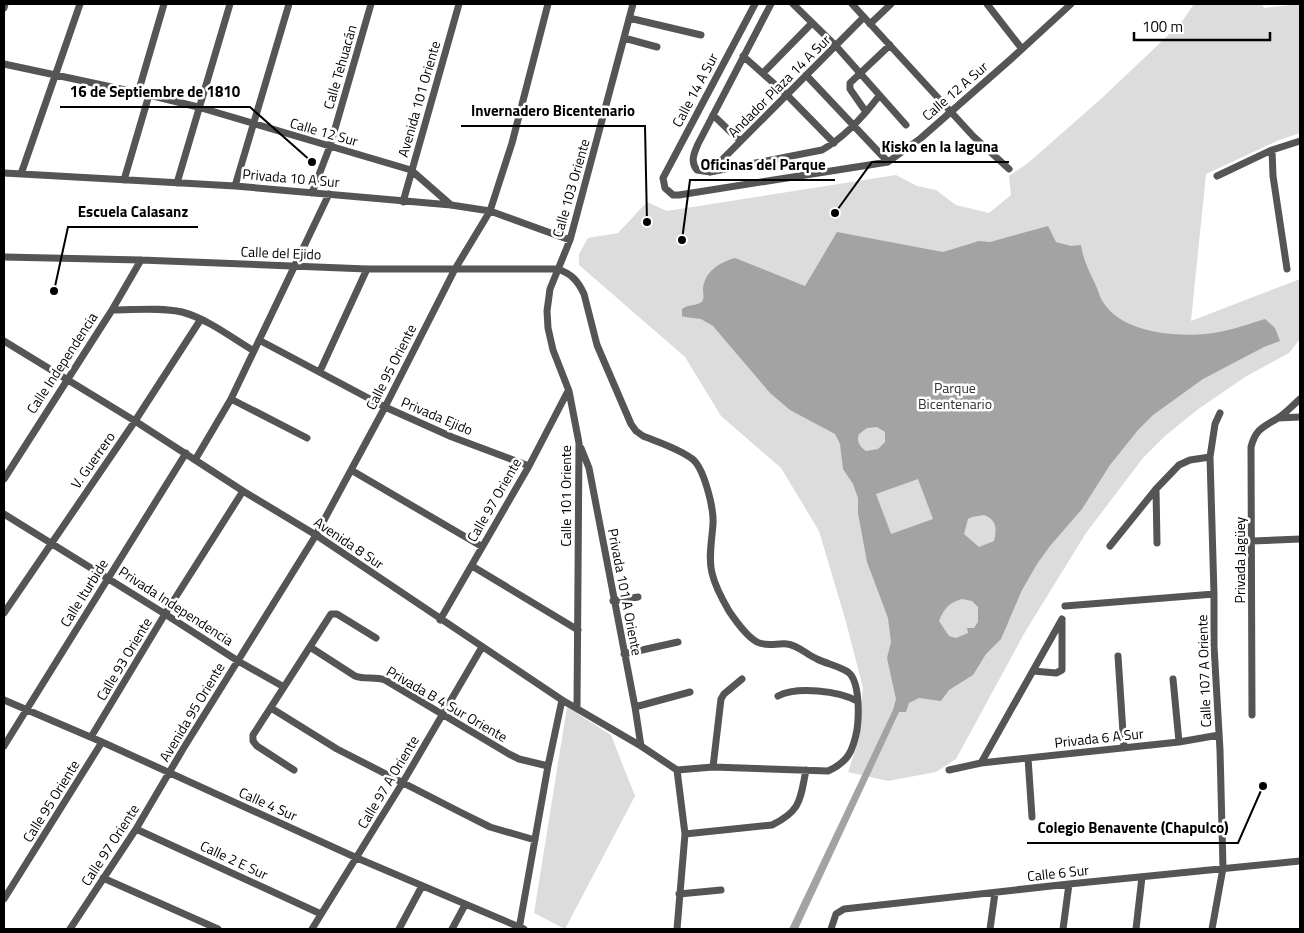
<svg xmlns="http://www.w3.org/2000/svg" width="1304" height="933" font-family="'Titillium Web',sans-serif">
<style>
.green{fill:#dcdcdc}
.water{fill:#a3a3a3;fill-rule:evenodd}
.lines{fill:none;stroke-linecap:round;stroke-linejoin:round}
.minor{stroke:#555;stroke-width:7}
.labels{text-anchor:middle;stroke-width:5;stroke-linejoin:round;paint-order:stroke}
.street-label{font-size:14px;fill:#000;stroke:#fff}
.park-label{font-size:14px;fill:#333;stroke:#fff}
.leader{fill:none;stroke:#000;stroke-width:2}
.callout-dot{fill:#000;stroke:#fff;stroke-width:2}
.callout-label{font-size:15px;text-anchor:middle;font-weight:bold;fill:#000;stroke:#fff;stroke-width:5;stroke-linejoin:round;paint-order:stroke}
</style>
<rect width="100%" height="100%" fill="#fff"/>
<!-- green -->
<path class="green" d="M1194 4H1262L1264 8 1300 4V133L1279 140 1206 174 1191 321 1300 279V339L1289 353 1245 377 1197 410 1165 436 1143 458 1086 533 1025 632 956 759 936 772 888 781 848 772 858 742 863 688 846 622 819 531 781 468 721 416 685 357 579 265V254L588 238 618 233 647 202 667 211 896 175 917 186 936 190 956 205 989 213 1011 195 1009 176 1028 163 1102 98 1181 23Z
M567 707 611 735 635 796 565 929 534 913Z"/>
<!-- water -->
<path class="water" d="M1048 226 1056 242 1071 246 1081 245C1084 263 1090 272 1097 288 1099 293 1100 298 1103 302 1123 336 1190 339 1224 331 1238 328 1251 323 1265 319L1275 328 1280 341 1264 347 1203 379 1153 415 1138 430 1110 465 1082 509 1050 546 1037 564 1022 590 1001 639 986 654 973 675 949 690 941 701 919 698 909 703 906 712H899L798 929H789L893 710 896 699 887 658 891 642 888 618 867 562 858 513V498L853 484 843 469 840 444 835 434 790 410 770 393 713 326 701 319 685 317 682 316V309C688 304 700 306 703 300 704 297 703 292 703 289 704 272 720 262 735 258L805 286 837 232 943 252 979 241 990 242ZM877 427 885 432V442L878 449 866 451C860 447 856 441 859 434L867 428ZM918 479 933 519 891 534 876 494ZM984 515C997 520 997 529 994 541L979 547 964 534 968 519 972 517ZM962 599 972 601 978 607V622L974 628H967L968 633 956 638 949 636 939 621C944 608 949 603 962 599Z"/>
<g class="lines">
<!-- minor -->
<path class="minor" d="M755 4 663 178 665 188 673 195H679L888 162 921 138 1011 59 1071 4
M771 4 698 144C694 153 690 162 697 170L710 172 822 150C845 137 863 117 879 96
M793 4 836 46 906 125
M852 4 973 136 1009 169
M987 4 1022 49
M4 8 5 4
M629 18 701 35
M870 24 891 4
M624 38 657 47
M743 56 787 95 834 143
M4 64 149 95 198 107 411 170 451 205
M763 73 812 23
M806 75 888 162
M138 93 164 4
M866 112 850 89V83L890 45
M713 115 740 141
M1272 150 1273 176 1287 269
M710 172 864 17
M4 173 235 186 451 205 490 211 570 240
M21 174 80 4
M1217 176 1272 150 1300 141
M124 180 149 95
M177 183 230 4
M235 186 289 4
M312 193 330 146 371 4
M403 202 459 4
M4 257 141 260 367 269H557C571 273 578 281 584 294L597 345 631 424 636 431 643 436C658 442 677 448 691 458 704 466 714 509 713 524 712 540 708 557 712 573 715 586 722 599 729 611 736 621 746 636 757 642 766 647 777 643 787 644 798 645 807 655 817 659 827 664 839 666 848 672 860 681 859 716 857 730 853 751 848 762 828 771L713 767 677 770
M112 310C135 310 160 307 182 312 208 319 232 338 254 351
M259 340 385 407 452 437 529 466
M4 341 135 421 243 491 316 535 562 700 641 746 677 770
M320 371 367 269
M231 399 307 438
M1278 418 1300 417
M581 448 589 468 635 707 641 746
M195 460 231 399 329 194
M351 470 481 546
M4 479 112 310 141 260
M1156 489 1157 543
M4 514 165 614 238 661 284 687
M1252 541 1300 539
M1110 546 1156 489 1179 465 1190 460 1210 457
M472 566 578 630
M613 601 638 597
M1065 606 1214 594
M4 613 135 421 201 319
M440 620 529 466 568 391
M310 647 355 676C365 680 375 676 385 680L509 754 519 759 548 766
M624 654 678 642
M1118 656 1124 748
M1033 671 1056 673 1062 670V620
M1173 679 1179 742
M778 696C797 686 839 691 857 701
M4 700 102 742 357 858 524 929
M635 707 690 692
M271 708 337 749 460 812 490 827 535 840
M577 708 579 443 569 391 553 350 548 328 547 311 550 289 570 240 633 4
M1252 715 1251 447C1256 428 1264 427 1278 418 1286 413 1293 405 1300 399
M91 737 165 614 243 491
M4 746 186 453
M1028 758 1032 817
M981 763 1062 619
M713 767 721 699 724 694 742 679
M294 770 257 746 253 741V735L331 614H337L376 638
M677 770 685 834 677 929
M949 770 981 763 1179 742 1219 735
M136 829 321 914
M685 834 772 825C801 811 800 800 806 770
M103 878 218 929
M679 894 721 890
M4 899 102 742
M70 929 136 829 183 749 316 535 385 407 455 269 490 211 512 143 548 4
M312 929 403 782 482 647
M399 929 422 886
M452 929 465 905
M519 929 548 766 562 700
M831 929 836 914 844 909 1069 884 1300 861
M990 929 995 893
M1063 929 1069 884
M1136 929 1142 877
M1212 929 1223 868 1220 750 1214 646V594L1210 457 1215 424 1220 413"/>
</g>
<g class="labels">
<!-- street labels -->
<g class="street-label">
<text transform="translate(340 67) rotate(-74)" y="5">Calle Tehuacán</text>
<text transform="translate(779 86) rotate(-45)" y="5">Andador Plaza 14 A Sur</text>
<text transform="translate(695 90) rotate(-62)" y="5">Calle 14 A Sur</text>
<text transform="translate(955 91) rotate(-41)" y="5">Calle 12 A Sur</text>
<text transform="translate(419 99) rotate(-74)" y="5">Avenida 101 Oriente</text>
<text transform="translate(324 132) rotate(16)" y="5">Calle 12 Sur</text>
<text transform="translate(291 178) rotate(5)" y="5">Privada 10 A Sur</text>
<text transform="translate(571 188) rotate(-74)" y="5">Calle 103 Oriente</text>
<text transform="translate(281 253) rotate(2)" y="5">Calle del Ejido</text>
<text transform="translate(62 363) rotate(-57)" y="5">Calle Independencia</text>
<text transform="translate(391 367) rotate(-63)" y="5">Calle 95 Oriente</text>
<text transform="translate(437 416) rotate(23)" y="5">Privada Ejido</text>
<text transform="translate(93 460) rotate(-55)" y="5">V. Guerrero</text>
<text transform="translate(566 496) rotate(-90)" y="5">Calle 101 Oriente</text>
<text transform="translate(494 500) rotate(-60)" y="5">Calle 97 Oriente</text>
<text transform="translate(349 543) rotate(34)" y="5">Avenida 8 Sur</text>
<text transform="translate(1240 560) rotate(-90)" y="5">Privada Jagüey</text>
<text transform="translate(625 592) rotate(79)" y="5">Privada 101 A Oriente</text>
<text transform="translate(84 593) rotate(-58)" y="5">Calle Iturbide</text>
<text transform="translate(176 606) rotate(33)" y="5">Privada Independencia</text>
<text transform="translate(124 659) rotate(-59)" y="5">Calle 93 Oriente</text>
<text transform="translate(1204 671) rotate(-92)" y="5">Calle 107 A Oriente</text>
<text transform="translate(447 704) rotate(30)" y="5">Privada B 4 Sur Oriente</text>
<text transform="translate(192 712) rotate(-59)" y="5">Avenida 95 Oriente</text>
<text transform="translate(1099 738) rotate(-6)" y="5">Privada 6 A Sur</text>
<text transform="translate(388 782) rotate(-59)" y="5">Calle 97 A Oriente</text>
<text transform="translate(51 801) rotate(-58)" y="5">Calle 95 Oriente</text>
<text transform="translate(268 804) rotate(24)" y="5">Calle 4 Sur</text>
<text transform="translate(110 845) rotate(-57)" y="5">Calle 97 Oriente</text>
<text transform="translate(234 860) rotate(25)" y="5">Calle 2 E Sur</text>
<text transform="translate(1058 873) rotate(-6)" y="5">Calle 6 Sur</text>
</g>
<!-- park labels -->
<g class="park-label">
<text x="955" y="393">Parque<tspan x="955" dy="16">Bicentenario</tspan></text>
</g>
</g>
<!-- callouts -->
<path class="leader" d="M312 162L250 107H60M647 222L645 126H461M835 213L872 162H1009M682 240L690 180H835M54 291L68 227H198M1263 786L1238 843H1027"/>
<g class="callout-dot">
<circle cx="312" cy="162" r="5"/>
<circle cx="647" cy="222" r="5"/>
<circle cx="835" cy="213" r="5"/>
<circle cx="682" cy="240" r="5"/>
<circle cx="54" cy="291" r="5"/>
<circle cx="1263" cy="786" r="5"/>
</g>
<g class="callout-label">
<text x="155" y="97">16 de Septiembre de 1810</text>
<text x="553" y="116">Invernadero Bicentenario</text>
<text x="940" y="152">Kisko en la laguna</text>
<text x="763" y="170">Oficinas del Parque</text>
<text x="133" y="217">Escuela Calasanz</text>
<text x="1133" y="833">Colegio Benavente (Chapulco)</text>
</g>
<!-- border -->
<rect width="1304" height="933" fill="none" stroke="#000000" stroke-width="10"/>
<!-- scale -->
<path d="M1134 32v8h136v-8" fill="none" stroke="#000000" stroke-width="2.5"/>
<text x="1142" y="32" font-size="15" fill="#000000" stroke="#ffffff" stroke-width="4" paint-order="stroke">100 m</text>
</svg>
